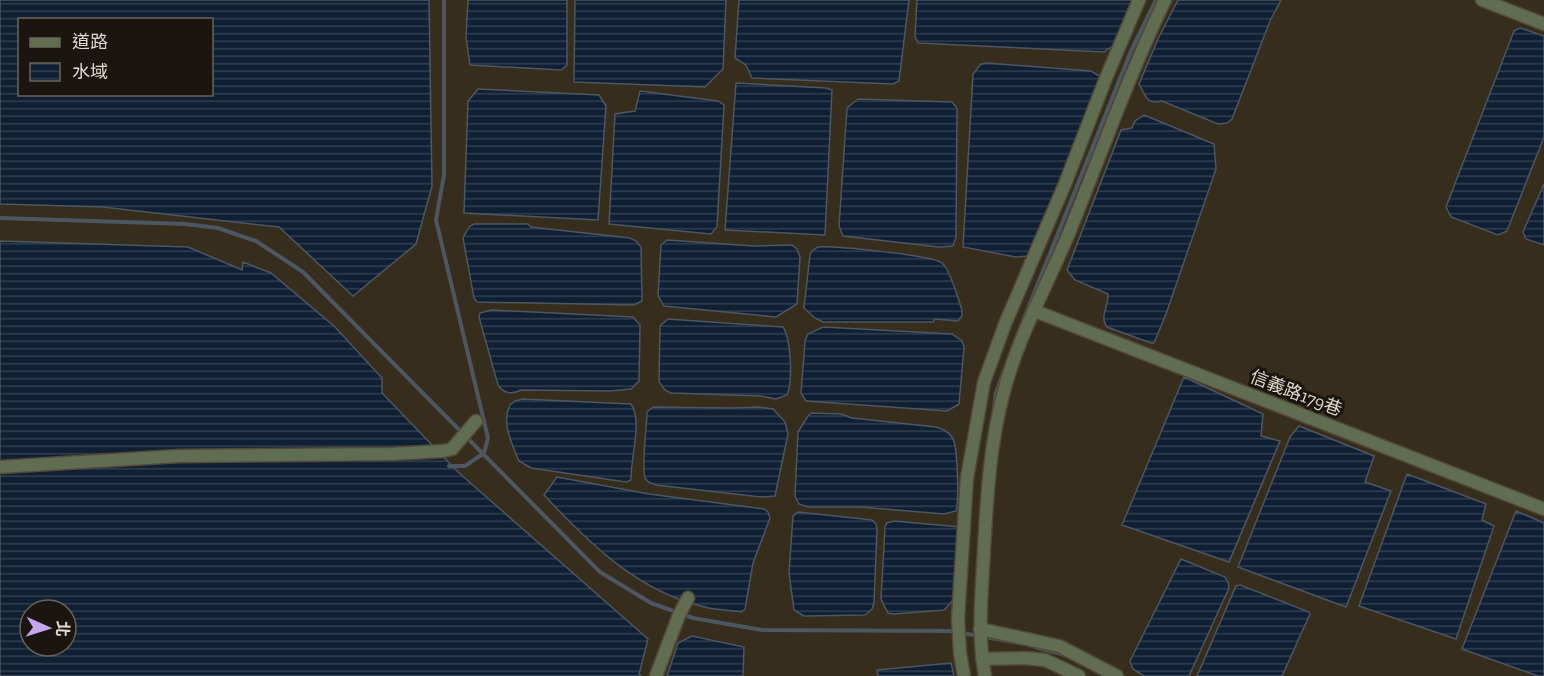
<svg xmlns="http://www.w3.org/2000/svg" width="1544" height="676" font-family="'Zilla Slab','Noto Sans TC',serif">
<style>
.water{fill:url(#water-rules);stroke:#4d5762;stroke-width:1.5;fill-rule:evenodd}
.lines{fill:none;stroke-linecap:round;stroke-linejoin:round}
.stream{stroke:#4d5762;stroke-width:4}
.minor-casing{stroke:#514939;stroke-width:15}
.minor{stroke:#606d50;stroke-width:12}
.labels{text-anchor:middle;stroke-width:6;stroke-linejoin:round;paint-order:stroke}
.street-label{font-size:18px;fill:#dfd9cf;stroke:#1a160f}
</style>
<defs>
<pattern id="water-rules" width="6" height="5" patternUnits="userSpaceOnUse" patternTransform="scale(1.5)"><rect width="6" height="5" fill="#0f1f34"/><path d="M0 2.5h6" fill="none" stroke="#323f50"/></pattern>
</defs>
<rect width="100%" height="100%" fill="#362d1d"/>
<!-- water -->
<path class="water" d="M0 0H429L432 186 416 244 353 296 279 227 103 207 0 204ZM20 20H212V94H20Z
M468 0H567V65L561 70 470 65 466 37Z
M575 0H726L723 69 705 87 574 82Z
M739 0H909L899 81 893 84 752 78 746 65 735 58Z
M917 0H1139L1118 45 1107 49 1105 52 918 43 915 36Z
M1178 0H1281L1270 21 1232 119 1227 123 1218 124 1162 101C1146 105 1146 96 1139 84L1158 39Z
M1520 28 1544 36V137L1507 231 1498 235 1451 217 1446 207 1514 31Z
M987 63 1091 71 1101 77 1100 84 1029 256 1016 257 963 247 973 74 981 64Z
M736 83 826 88 832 90 825 235 725 230Z
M478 89 599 95 606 106 598 220 464 213 468 101Z
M640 91 718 101 724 105 717 227 711 234 609 224 615 114 635 111Z
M858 99 952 102 957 108 956 237 953 246 939 247 843 236 839 226 847 108Z
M1144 115 1214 144 1216 169 1166 314 1154 343H1151L1107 327C1099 317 1109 306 1108 294L1075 280 1067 270 1121 130 1132 128 1135 121Z
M1544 184V245L1526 239 1523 232Z
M474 224H528L531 227 630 238 636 241 641 247 642 301 634 305 477 302 474 298 463 238 469 227Z
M667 240 754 246 792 245 797 249 800 257 797 304 776 317 664 306 658 296 661 245Z
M0 241 188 247 242 270 243 262 271 273 335 327 382 378V393L458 472 648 639 639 674 641 676H0ZM30 610H66V646H30Z
M818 247C835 246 932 255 942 263 951 271 958 299 962 310V316L958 321 935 319 933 322H823L815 318 804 308 810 255 812 251Z
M491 310 633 317 640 325 639 381 631 389 610 391 521 390C512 395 503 393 498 385L479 317 480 313Z
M668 319 783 327C791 339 793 381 787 395L776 399 761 396 671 393 665 390 659 382 660 326Z
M823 327 952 334 962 341 964 347 959 404 947 411 806 401 801 393 805 341 808 334Z
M1184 377 1263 414 1261 436 1280 441 1229 562 1122 525Z
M523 399 631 404C643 421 630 460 631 480L626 482 531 468 519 461C512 444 501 423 510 405L515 401Z
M653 407 731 408 758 407 773 409 785 422 788 434 775 496 761 497 656 485C651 483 646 482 645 477 641 465 647 427 647 412Z
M812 413 841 414 852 418 936 427C942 429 948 431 952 437 958 445 959 501 956 511L944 514 861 507H808L799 504 795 496 798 432 808 416Z
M1299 426 1374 456 1365 482 1391 491 1346 607 1238 567 1290 437Z
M1407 474 1486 504 1482 520 1494 526 1456 639 1359 606Z
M557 477 649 494 764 509 768 512 770 518 753 563 745 609 741 612C729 610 716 610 705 607 638 592 589 543 544 495Z
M1516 511 1544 523V676H1538L1462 649Z
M798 512 872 520 876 524 877 529 874 603 872 609 865 615 804 616 794 610 789 573 793 516Z
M894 521 960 527 954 599 944 610 894 614 888 613 881 599 885 527 887 523Z
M1181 559 1225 577 1228 582 1229 588 1189 676H1144L1133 669 1130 661Z
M1240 585 1309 612 1310 614 1282 676H1197L1236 586Z
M692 636 744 647 743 676H667L678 643Z
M951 663 954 676H878L877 670Z"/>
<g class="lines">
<!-- stream -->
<path class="stream" d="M444 0V175L436 220 488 438 484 453 465 466H449
M0 218 185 224 218 228 256 241 303 272 600 572 651 603 693 618 762 630 950 631 1019 643
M1015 341 1131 51 1156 0
M994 410 996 393 1004 371
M1035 647 1065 655"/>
<!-- minor casing -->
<g class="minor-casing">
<path id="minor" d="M1482 0 1544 24
M1035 311 1544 509
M0 467 179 456 390 454 443 451 452 449 476 421
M980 629 1059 646 1117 676
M982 659 1025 658 1045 660 1079 676
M656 676 679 615 688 598
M964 676 960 653 958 618 967 478 984 382 1005 324 1065 184 1106 78 1139 0
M985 676C977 634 982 592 984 549 987 496 990 442 1004 391 1019 333 1051 279 1073 223 1103 148 1130 73 1165 0"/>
</g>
<!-- minor -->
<use href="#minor" class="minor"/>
</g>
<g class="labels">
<!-- street labels -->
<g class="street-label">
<text transform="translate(1296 393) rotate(21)" y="6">信義路179巷</text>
</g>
</g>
<!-- legend -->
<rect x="18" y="18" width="195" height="78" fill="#1a160f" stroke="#69645c" stroke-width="1.5"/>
<rect x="30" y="38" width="30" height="9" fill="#606d50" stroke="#69645c" stroke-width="1.5"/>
<text x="72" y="48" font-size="18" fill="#dfd9cf">道路</text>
<rect x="30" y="63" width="30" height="18" fill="url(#water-rules)" stroke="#69645c" stroke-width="1.5"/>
<text x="72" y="78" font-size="18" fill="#dfd9cf">水域</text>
<!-- north arrow -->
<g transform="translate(48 628) rotate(93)"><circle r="28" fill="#1a160f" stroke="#69645c" stroke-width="1.5"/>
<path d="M0-4.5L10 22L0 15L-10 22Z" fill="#c8a6ef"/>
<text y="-9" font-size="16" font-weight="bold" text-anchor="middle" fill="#dfd9cf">北</text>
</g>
</svg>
